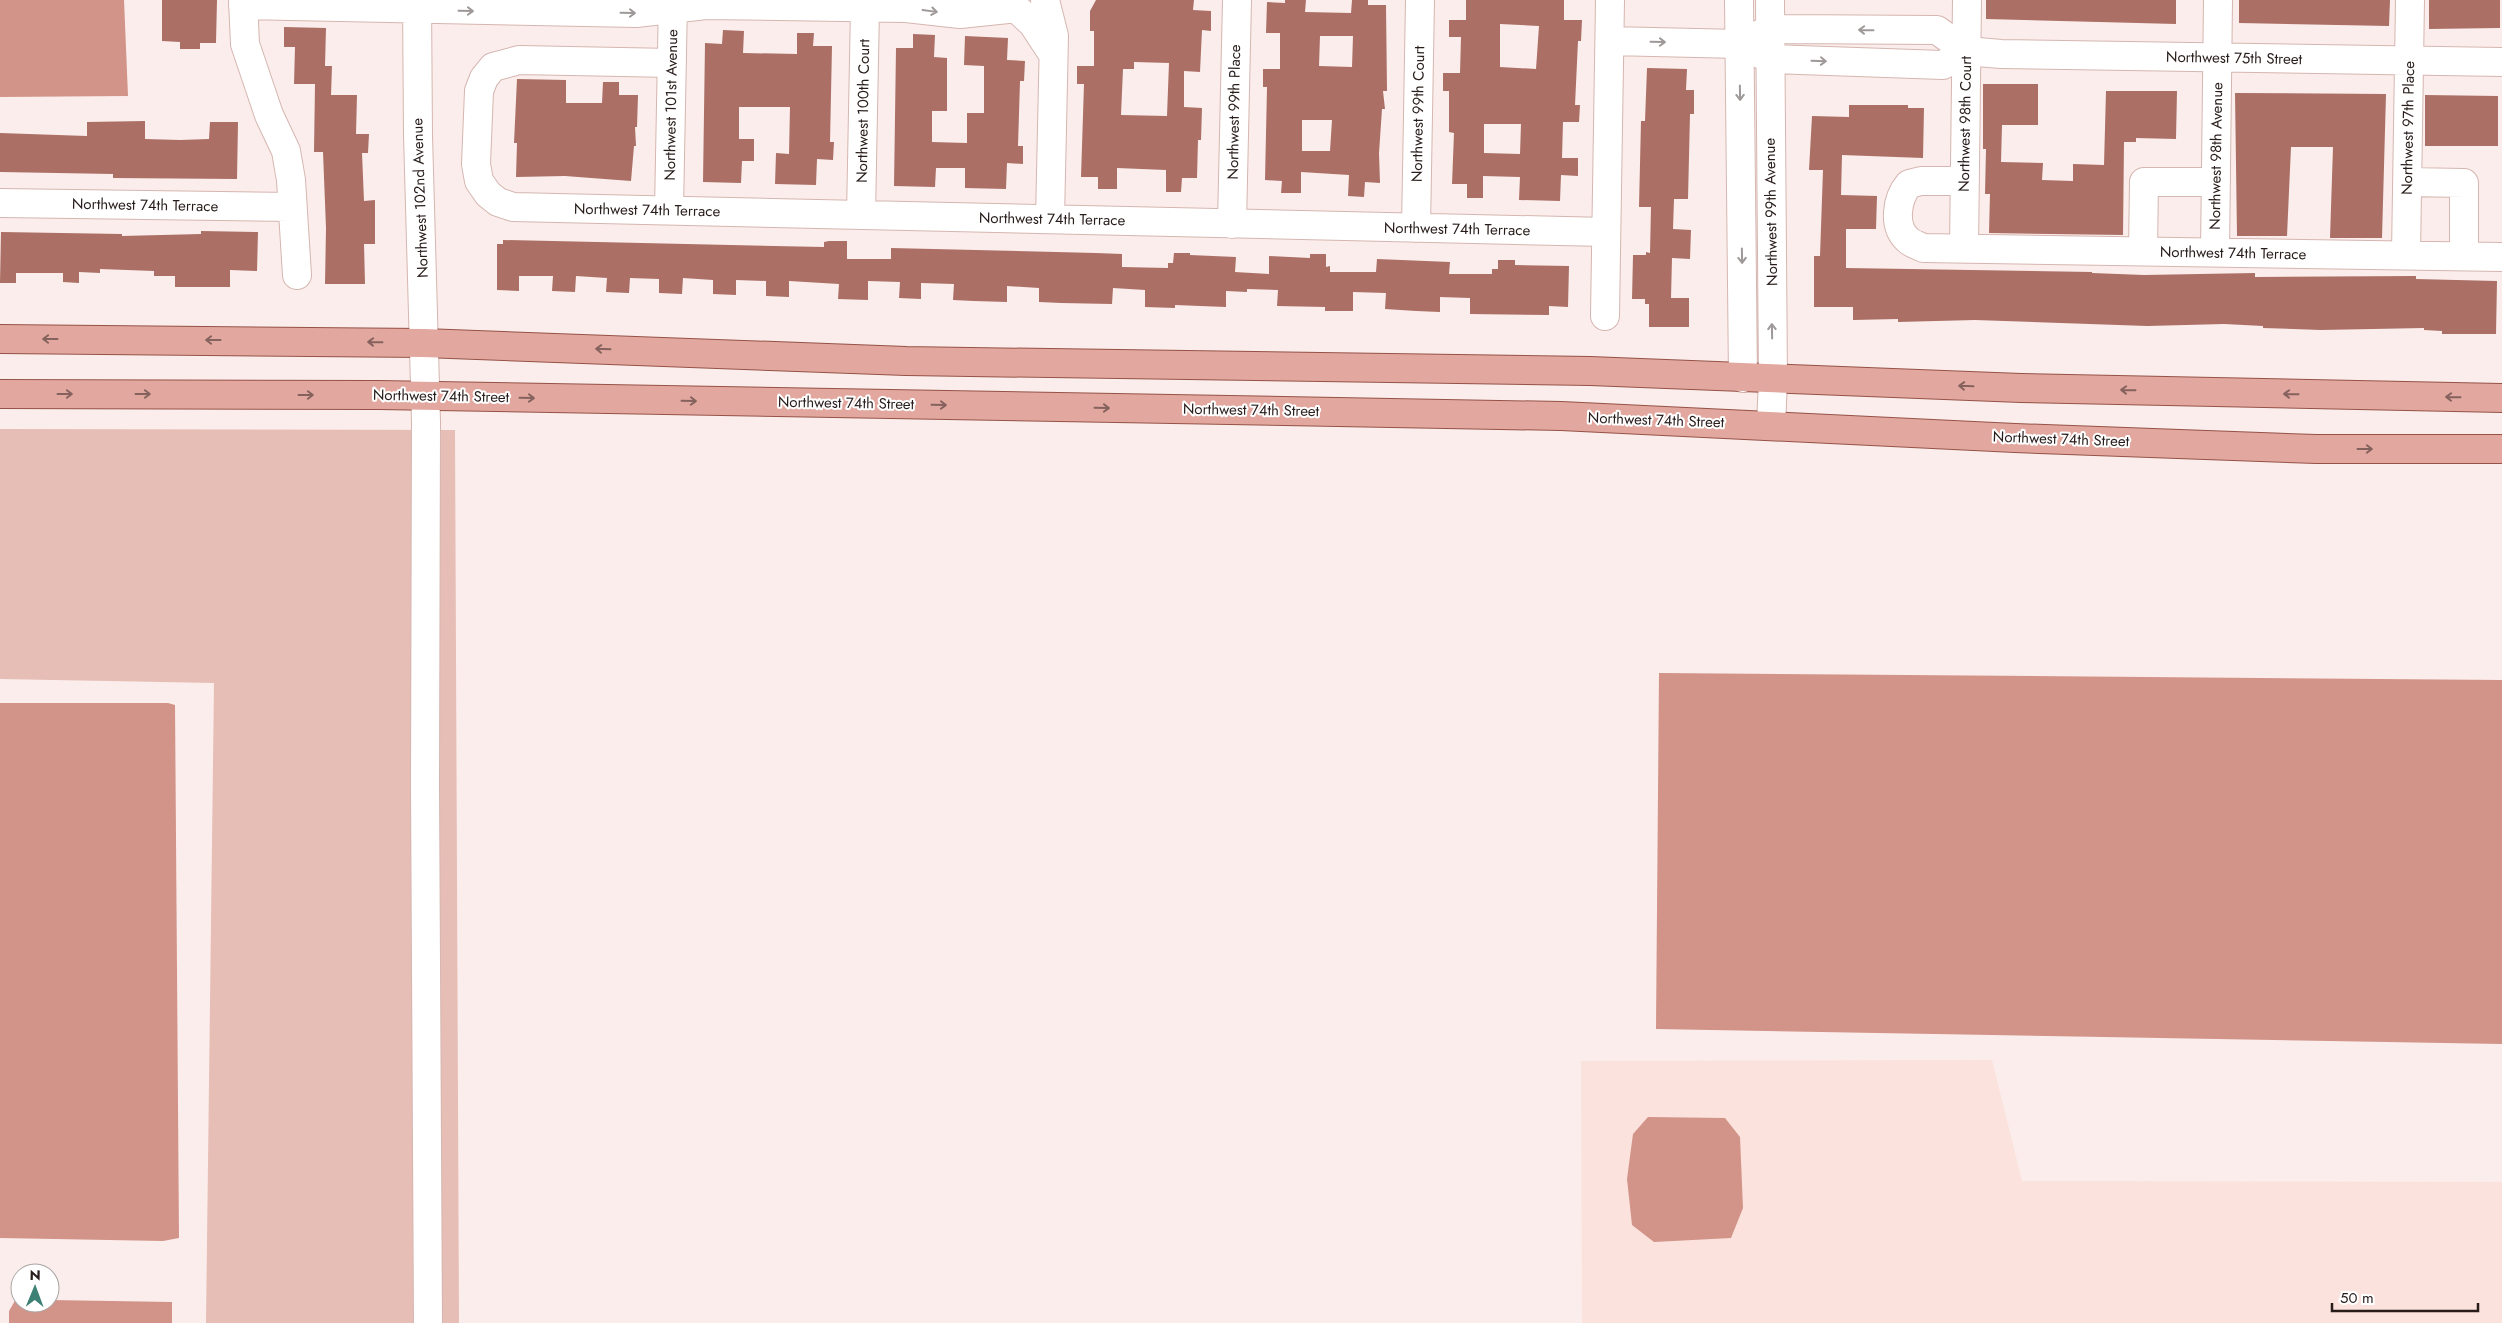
<svg xmlns="http://www.w3.org/2000/svg" width="2502" height="1323" font-family="Jost,sans-serif">
<style>
.built{fill:#fbe2dd}
.green{fill:#e6beb6}
.water{fill:#d29388}
.building{fill:#ab6f65;fill-rule:evenodd}
.lines{fill:none;stroke-linecap:round;stroke-linejoin:round}
.minor-casing{stroke:#d5b6b0;stroke-width:30}
.major-casing{stroke:#955247;stroke-width:30}
.minor{stroke:#fff;stroke-width:28}
.major{stroke:#e2a89f;stroke-width:28}
.oneway{stroke:#9e9998}
.oneway2{stroke:#85625d}
.labels{text-anchor:middle;stroke-width:4;stroke-linejoin:round;paint-order:stroke}
.street-label{font-size:15px;fill:#281d1b;stroke:#fff}
</style>
<rect width="100%" height="100%" fill="#fbedeb"/>
<!-- built -->
<path class="built" d="M1992 1060 2022 1181 2502 1182V1323H1582L1581 1061Z"/>
<!-- green -->
<path class="green" d="M0 429 455 430 459 1323H206L214 683 0 679Z"/>
<!-- water -->
<path class="water" d="M0 0H124L128 96 0 97Z
M1659 673 2502 680V1044L1656 1029Z
M0 703H168L175 705 179 1238 163 1241 0 1238Z
M1648 1117 1725 1118 1740 1137 1743 1208 1731 1238 1654 1242 1632 1225 1627 1179 1633 1134Z
M16 1299H20V1303H50V1300L172 1302V1323H9V1311Z"/>
<!-- building -->
<path class="building" d="M162 0H217L216 43H200V49H180V42L162 41Z
M1096 0H1194L1193 10 1211 11V31L1202 30 1200 72 1184 71V107L1202 108 1201 140H1198L1197 178H1182L1181 192H1166V170L1117 168V189H1098V177H1081L1084 84H1077V66H1094V31H1090V11ZM1134 62 1169 63 1167 116 1121 115 1123 69H1134Z
M1285 0H1306L1305 12 1351 13 1352 0H1368V5H1386L1387 91H1383L1385 109H1382L1379 153 1380 183 1365 182 1364 197 1348 196 1349 175 1301 172V193H1281L1282 181 1265 180 1267 87H1263V69H1280V33H1266L1267 2 1285 3ZM1320 36H1353L1352 67 1319 66ZM1302 120H1332L1330 151H1302Z
M1466 0H1564V20H1582L1581 41H1578L1575 105H1580L1579 122H1563L1562 158H1578V176L1561 175 1560 201 1519 200 1520 177 1483 176V198H1467V184H1452L1454 133 1449 132V91H1443V73H1460L1461 37H1449V20H1466ZM1500 24 1539 26 1536 69 1500 67ZM1484 124H1521L1520 154 1484 153Z
M1986 0H2176V24L1986 19Z
M2239 0H2390L2389 26 2239 23Z
M2429 0H2500V28L2429 29Z
M284 27 326 28 325 66H332L331 95H357L356 134H369L368 153H362L364 201 375 200V244H364L365 284H325L326 228 323 152H314L315 84H294L295 47H284Z
M723 30 744 31 743 53 797 54V33H814L813 46H832L830 142H834L833 160 817 159 816 185 775 184 776 153 789 154 790 107H739V139H754V161H742L741 183 703 182 705 43 722 44Z
M913 34 935 35 934 57 947 58V111H932V142L967 143V113H984V66L964 65 965 36 1008 38 1007 60 1025 61 1024 81H1020L1018 146H1023V164L1007 163 1006 189 965 188V168H936L935 187 894 186 896 48H913Z
M1647 68 1687 69 1686 90H1694V114H1690L1688 199H1674L1673 229 1691 230 1690 259 1672 258 1671 298H1689V327H1649V304H1645V299H1632L1633 255H1646V252L1650 253 1651 207H1639L1641 121H1645Z
M517 79 566 80V103H602L603 82H619V95H638L637 127H635L636 146H634L631 181 565 176 516 177 517 143H514Z
M1983 84H2038V125H2002L2001 162 2043 163 2042 180 2073 181V164L2104 165 2106 91H2177L2176 139 2136 138V142H2124L2123 235 1989 233 1990 194H1985L1986 149H1983Z
M2235 93 2386 94 2382 238H2330L2333 147H2291L2287 236H2237Z
M2425 95 2498 96V146H2425Z
M1849 105H1908V108H1924L1923 158 1842 155 1841 195 1877 196 1876 229H1846V268L2092 272V273L2144 275 2255 273V277L2416 276V279L2497 281 2496 334H2442V331L2424 330V328L2321 330 2263 328V326L2224 324 2147 326 1975 320 1898 322V319L1853 320V307H1814V256H1820L1823 170H1809L1812 116 1849 117Z
M145 121V139L180 140 209 139 210 122H238L237 179 113 178V174L0 172V133L87 136V122Z
M201 231 258 232 257 271 230 270V287H175V276H154V271L100 269V273L79 272V283L63 282V273H16V283H0L1 232 122 234V236L201 234Z
M503 240 824 247V242L829 241H847V259H891V248L1096 253 1122 254V267L1168 268V263H1173L1174 253H1190V255L1236 257 1235 272 1269 274V256L1310 258V254H1326V267L1330 266V272H1376L1377 259 1450 262 1449 274H1492V269H1498V260H1515V265L1569 266 1568 307 1549 306V315L1470 314V298L1440 297V312L1416 311 1385 309 1386 293 1353 292V311H1325V307L1277 306 1278 290 1247 289V292L1226 291V307L1175 305V308L1145 307V290L1113 288 1112 304 1061 303 1039 302V288L1007 286V302L974 301 953 300 954 284 921 283V299L899 298 900 282 868 281V300L838 299 839 284 789 281V297L766 296V281L736 280V295L713 294V280L683 278 682 294 659 293V279L630 278 629 293 606 292 607 278 576 276 575 292 552 291 553 276H519V291L497 290V244H503Z"/>
<g class="lines">
<!-- minor casing -->
<g class="minor-casing">
<path id="minor" d="M243 0 245 44 269 115 286 151 291 180 297 275
M417 0 418 135 426 422 425 786 428 1323
M1045 0 1054 36 1050 219
M1739 0 1743 378
M1770 0 1773 380 1771 425
M243 5 636 13 706 5 906 8 960 14 1008 9
M1017 9 1033 24 1052 53
M1610 41 1740 44 1770 59 1943 65 1966 51
M1740 44 1770 29 1937 30 1966 51 2001 54 2502 62
M672 63 519 60 493 67 484 78 479 91 476 164 479 181 488 194 498 202 513 207 1606 232
M1964 181H1921L1909 184C1897 198 1892 226 1908 240 1912 244 1918 245 1923 248L2502 257
M2407 182 2464 183V256
M0 203 291 207
M669 210 673 0
M861 215 865 8
M1232 224 1237 0
M1416 228 1420 0
M1964 248 1967 0
M2143 251 2144 182H2216
M2215 252 2218 0
M2406 255 2410 0
M1605 316 1610 0"/>
</g>
<!-- major casing -->
<g class="major-casing">
<path id="major" d="M0 339 424 343 906 361 1590 371 2021 388 2502 398
M0 394 379 395 1561 416 2015 438 2316 449H2502"/>
</g>
<!-- minor -->
<use href="#minor" class="minor"/>
<!-- major -->
<use href="#major" class="major"/>
</g>
<!-- one-way arrows -->
<defs><path id="oneway-shaft" d="M-6 0H5M1.5-3L5.5 0L1.5 3" fill="none" stroke-width="1.6" stroke-linecap="round" stroke-linejoin="round" transform="scale(1.25)"/></defs>
<g class="oneway">
<use href="#oneway-shaft" transform="translate(466 11) rotate(1)"/>
<use href="#oneway-shaft" transform="translate(930 11) rotate(8)"/>
<use href="#oneway-shaft" transform="translate(628 13) rotate(1)"/>
<use href="#oneway-shaft" transform="translate(1866 30) rotate(-179)"/>
<use href="#oneway-shaft" transform="translate(1658 42) rotate(1)"/>
<use href="#oneway-shaft" transform="translate(1819 61) rotate(2)"/>
<use href="#oneway-shaft" transform="translate(1740 93) rotate(89)"/>
<use href="#oneway-shaft" transform="translate(1742 256) rotate(89)"/>
<use href="#oneway-shaft" transform="translate(1772 331) rotate(-91)"/>
</g>
<g class="oneway2">
<use href="#oneway-shaft" transform="translate(50 339) rotate(-180)"/>
<use href="#oneway-shaft" transform="translate(213 340) rotate(-180)"/>
<use href="#oneway-shaft" transform="translate(375 342) rotate(-179)"/>
<use href="#oneway-shaft" transform="translate(603 349) rotate(-178)"/>
<use href="#oneway-shaft" transform="translate(1966 386) rotate(-178)"/>
<use href="#oneway-shaft" transform="translate(2128 390) rotate(-179)"/>
<use href="#oneway-shaft" transform="translate(65 394)"/>
<use href="#oneway-shaft" transform="translate(143 394)"/>
<use href="#oneway-shaft" transform="translate(2291 394) rotate(-179)"/>
<use href="#oneway-shaft" transform="translate(306 395)"/>
<use href="#oneway-shaft" transform="translate(2453 397) rotate(-179)"/>
<use href="#oneway-shaft" transform="translate(527 398) rotate(1)"/>
<use href="#oneway-shaft" transform="translate(689 401) rotate(1)"/>
<use href="#oneway-shaft" transform="translate(939 405) rotate(1)"/>
<use href="#oneway-shaft" transform="translate(1102 408) rotate(1)"/>
<use href="#oneway-shaft" transform="translate(2365 449)"/>
</g>
<g class="labels">
<!-- street labels -->
<g class="street-label">
<text transform="translate(2234 58) rotate(1)" y="5">Northwest 75th Street</text>
<text transform="translate(671 105) rotate(-89)" y="5">Northwest 101st Avenue</text>
<text transform="translate(863 111) rotate(-89)" y="5">Northwest 100th Court</text>
<text transform="translate(1234 112) rotate(-89)" y="5">Northwest 99th Place</text>
<text transform="translate(1418 114) rotate(-89)" y="5">Northwest 99th Court</text>
<text transform="translate(1965 124) rotate(-89)" y="5">Northwest 98th Court</text>
<text transform="translate(2408 128) rotate(-89)" y="5">Northwest 97th Place</text>
<text transform="translate(2216 156) rotate(-89)" y="5">Northwest 98th Avenue</text>
<text transform="translate(420 198) rotate(-92)" y="5">Northwest 102nd Avenue</text>
<text transform="translate(145 205) rotate(1)" y="5">Northwest 74th Terrace</text>
<text transform="translate(647 210) rotate(1)" y="5">Northwest 74th Terrace</text>
<text transform="translate(1771 212) rotate(-91)" y="5">Northwest 99th Avenue</text>
<text transform="translate(1052 219) rotate(1)" y="5">Northwest 74th Terrace</text>
<text transform="translate(1457 229) rotate(1)" y="5">Northwest 74th Terrace</text>
<text transform="translate(2233 253) rotate(1)" y="5">Northwest 74th Terrace</text>
<text transform="translate(441 396) rotate(1)" y="5">Northwest 74th Street</text>
<text transform="translate(846 403) rotate(1)" y="5">Northwest 74th Street</text>
<text transform="translate(1251 410) rotate(1)" y="5">Northwest 74th Street</text>
<text transform="translate(1656 420) rotate(2)" y="5">Northwest 74th Street</text>
<text transform="translate(2061 439) rotate(2)" y="5">Northwest 74th Street</text>
</g>
</g>
<!-- north arrow -->
<g transform="translate(35 1288) rotate(1)"><circle r="24" fill="#ffffff" stroke="#a9a5a4"/>
<path d="M0-4L9 19L0 12L-9 19Z" fill="#3d8175"/>
<text y="-8" font-size="14" font-weight="bold" text-anchor="middle" fill="#281d1b">N</text>
</g>
<!-- scale -->
<path d="M2332 1303v8h146v-8" fill="none" stroke="#281d1b" stroke-width="2.5"/>
<text x="2340" y="1303" font-size="15" fill="#281d1b" stroke="#ffffff" stroke-width="4" paint-order="stroke">50 m</text>
</svg>
